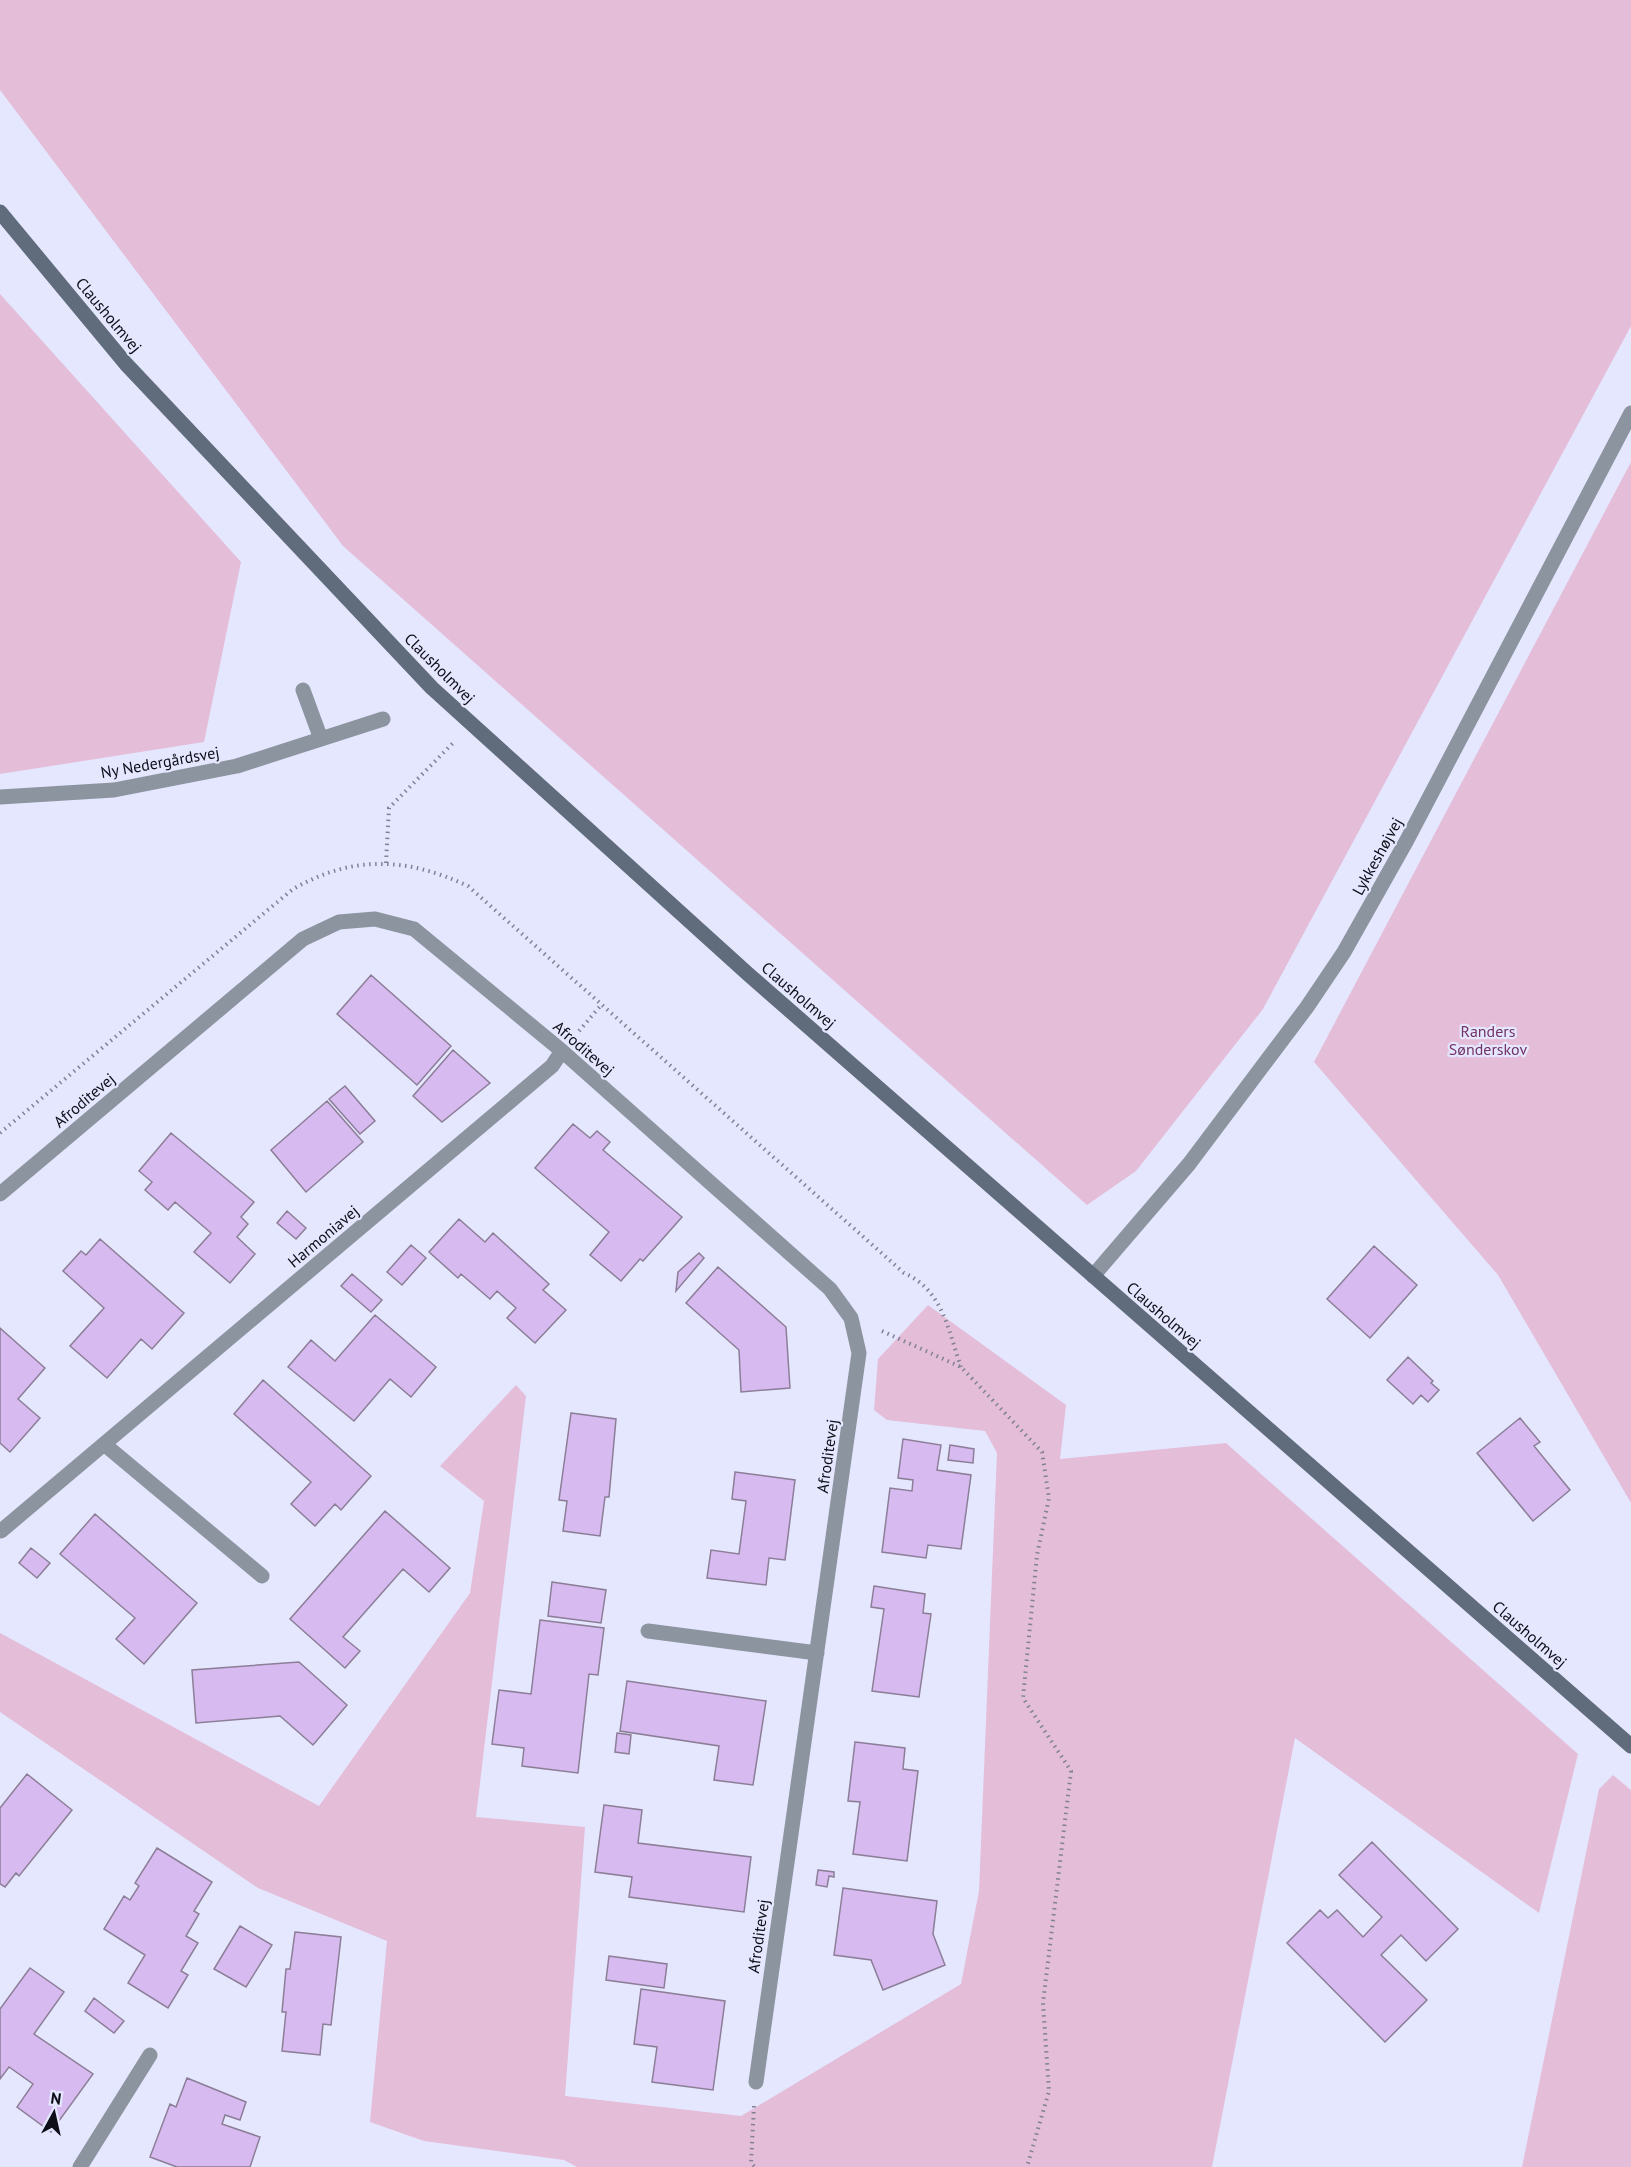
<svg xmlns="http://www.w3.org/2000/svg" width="1631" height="2167" font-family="'PT Sans',sans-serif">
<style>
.green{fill:#e4bdd9}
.building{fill:#d7baf0;stroke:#8c7e97;stroke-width:1.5}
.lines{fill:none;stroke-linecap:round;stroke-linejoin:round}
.path{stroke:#818293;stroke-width:4;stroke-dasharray:1.5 4.5;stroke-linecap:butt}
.street{stroke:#8c949f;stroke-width:15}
.secondary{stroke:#606c7b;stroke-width:15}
.labels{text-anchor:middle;stroke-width:4.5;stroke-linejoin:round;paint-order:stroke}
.street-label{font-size:16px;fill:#0e0e18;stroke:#e5e7ff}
.park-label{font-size:16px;fill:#723264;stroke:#e5e7ff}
</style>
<rect width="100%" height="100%" fill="#e5e7ff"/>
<!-- green -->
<path class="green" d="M0 0H1631V326L1263 1009 1136 1171 1087 1205 343 546 0 90Z
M0 294 241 562 204 742 0 774Z
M1631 462V1503L1498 1275 1314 1062Z
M928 1305 1066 1405 1060 1459 1226 1443 1578 1754 1539 1913 1295 1738 1212 2167H577L564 2160 424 2141 370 2122 387 1941 258 1888 0 1712V1633L319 1806 470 1593 484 1501 440 1466 516 1385 526 1396 476 1817 585 1827 565 2096 741 2116 961 1984 979 1891 997 1453 985 1431 887 1420 874 1410 878 1359Z
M1613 1775 1631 1790V2167H1522L1599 1789Z"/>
<!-- building -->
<path class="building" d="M371 975 451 1046 417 1085 337 1014Z
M453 1050 490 1083 442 1122 413 1096Z
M345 1086 375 1121 360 1134 329 1099Z
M327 1101 363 1142 306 1192 271 1150Z
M573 1124 590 1138 597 1131 610 1142 603 1150 682 1217 643 1261 640 1259 621 1281 590 1255 609 1232 535 1168Z
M171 1133 254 1202 241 1217 248 1224 237 1237 255 1254 230 1283 194 1252 211 1233 175 1202 168 1210 145 1190 152 1182 139 1171Z
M287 1211 306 1228 296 1239 277 1223Z
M459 1219 485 1242 493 1233 549 1284 543 1290 566 1310 535 1343 507 1318 516 1308 497 1291 490 1299 461 1274 458 1278 429 1252Z
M100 1239 184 1313 152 1349 141 1339 107 1378 70 1346 104 1308 63 1271 81 1251 86 1255Z
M411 1245 426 1258 402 1285 387 1272Z
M1374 1246 1417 1285 1370 1338 1327 1299Z
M699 1253 704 1258 676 1291 678 1272Z
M718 1267 786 1327 790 1388 741 1392 739 1350 686 1303Z
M352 1274 382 1300 371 1312 341 1286Z
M375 1315 436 1367 411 1397 390 1379 354 1421 288 1367 311 1340 335 1361Z
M0 1328 45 1368 18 1399 40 1418 10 1452 0 1443Z
M1408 1357 1433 1381 1431 1383 1439 1390 1428 1402 1421 1395 1413 1404 1387 1380Z
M263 1380 371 1476 341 1510 335 1504 315 1526 291 1504 311 1482 234 1414Z
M571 1413 616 1419 609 1497H605L600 1536 563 1531 567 1501 559 1500Z
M1520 1418 1540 1442 1534 1446 1570 1490 1533 1521 1477 1453Z
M903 1439 941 1445 937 1470 971 1475 961 1549 928 1545 926 1558 882 1552 890 1488 912 1491 913 1480 898 1478Z
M950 1445 974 1449 973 1463 948 1460Z
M735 1472 795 1480 785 1560 769 1558 766 1585 707 1578 711 1550 739 1554 746 1501 732 1499Z
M385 1511 450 1568 429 1592 403 1569 343 1637 360 1651 345 1668 290 1619Z
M95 1514 197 1603 144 1664 116 1639 135 1618 60 1554Z
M31 1548 50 1563 37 1578 19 1563Z
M552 1582 606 1590 601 1623 548 1616Z
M874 1586 925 1594 923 1613 931 1614 919 1697 872 1691 884 1609 871 1607Z
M540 1620 604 1628 598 1675 589 1674 578 1773 522 1766 524 1748 492 1744 499 1690 531 1694Z
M299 1662 347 1705 313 1745 280 1716 196 1723 192 1670Z
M627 1681 766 1701 753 1785 714 1780 719 1746 620 1731Z
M617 1733 631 1735 629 1754 615 1752Z
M855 1742 905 1748 903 1769 918 1771 907 1861 853 1854 860 1802 848 1801Z
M27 1774 72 1810 19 1876 16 1873 5 1887 0 1884V1808Z
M604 1805 642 1810 638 1843 751 1857 744 1912 629 1897 632 1877 595 1872Z
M1372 1842 1458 1929 1426 1961 1401 1935 1381 1955 1427 2000 1385 2042 1287 1943 1320 1910 1328 1918 1337 1910 1363 1937 1382 1917 1339 1875Z
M157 1848 212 1882 194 1911 199 1914 186 1936 198 1943 181 1971 188 1975 168 2008 128 1983 145 1955 104 1929 124 1896 130 1900 139 1886 135 1883Z
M818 1870 834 1872V1877L829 1876 827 1887 816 1885Z
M843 1888 937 1901 933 1934 945 1965 883 1990 871 1960 834 1955Z
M240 1926 272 1945 246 1987 214 1969Z
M295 1932 341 1937 331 2025 323 2024 320 2055 282 2051 286 2012H282L286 1969H290Z
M609 1956 667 1964 664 1988 606 1980Z
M30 1968 64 1992 34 2034 93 2074 51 2132 17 2107 33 2084 9 2067 0 2079V2009Z
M641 1989 725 2001 713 2090 652 2082 657 2047 634 2044Z
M94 1998 124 2021 114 2033 85 2011Z
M187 2078 246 2102 240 2120 225 2115 222 2124 260 2137 250 2167H177L150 2157 170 2104 176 2107Z"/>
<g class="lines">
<!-- path -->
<path class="path" d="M386 863 389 808 453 743
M579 1031 602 1004
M0 1133 293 889C353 855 406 857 468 886L904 1273C943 1290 948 1330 961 1367
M882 1331 961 1367 1042 1452 1049 1498 1037 1555 1023 1698 1071 1771 1043 2003 1049 2091 1027 2167
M754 2106 751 2163 755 2167"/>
<!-- street -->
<path class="street" d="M303 690 321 739
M0 797 114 790 237 766 383 719
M0 1194 303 939 339 922 375 919 414 929 562 1051 830 1289 851 1318 859 1353 756 2082
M1093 1276 1189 1164 1307 1007 1344 952 1407 840 1631 413
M104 1444 262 1576
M1 1531 552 1066 562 1051
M648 1631 817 1653
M80 2167 150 2055"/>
<!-- secondary -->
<path class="secondary" d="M0 212 126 364 432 688 748 974 1631 1746"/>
</g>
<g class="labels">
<!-- street labels -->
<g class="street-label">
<text transform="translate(109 315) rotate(50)" y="6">Clausholmvej</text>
<text transform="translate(440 668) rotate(45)" y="6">Clausholmvej</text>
<text transform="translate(160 762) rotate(-10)" y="6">Ny Nedergårdsvej</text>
<text transform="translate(1377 856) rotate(-61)" y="6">Lykkeshøjvej</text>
<text transform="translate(799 995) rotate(41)" y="6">Clausholmvej</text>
<text transform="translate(584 1048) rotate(41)" y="6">Afroditevej</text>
<text transform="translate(84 1100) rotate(-40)" y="6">Afroditevej</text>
<text transform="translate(323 1236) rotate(-40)" y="6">Harmoniavej</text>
<text transform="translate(1164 1315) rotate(41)" y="6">Clausholmvej</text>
<text transform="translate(827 1456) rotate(-82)" y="6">Afroditevej</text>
<text transform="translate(1530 1634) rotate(41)" y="6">Clausholmvej</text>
<text transform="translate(758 1936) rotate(-82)" y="6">Afroditevej</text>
</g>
<!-- park labels -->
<g class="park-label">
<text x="1488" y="1037">Randers<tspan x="1488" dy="18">Sønderskov</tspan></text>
</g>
</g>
<!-- north arrow -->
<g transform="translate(54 2113) rotate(8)" stroke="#e5e7ff" stroke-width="4.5" paint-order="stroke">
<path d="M0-4.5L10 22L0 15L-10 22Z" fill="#0e0e18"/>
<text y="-9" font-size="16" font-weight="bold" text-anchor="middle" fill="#0e0e18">N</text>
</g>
</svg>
